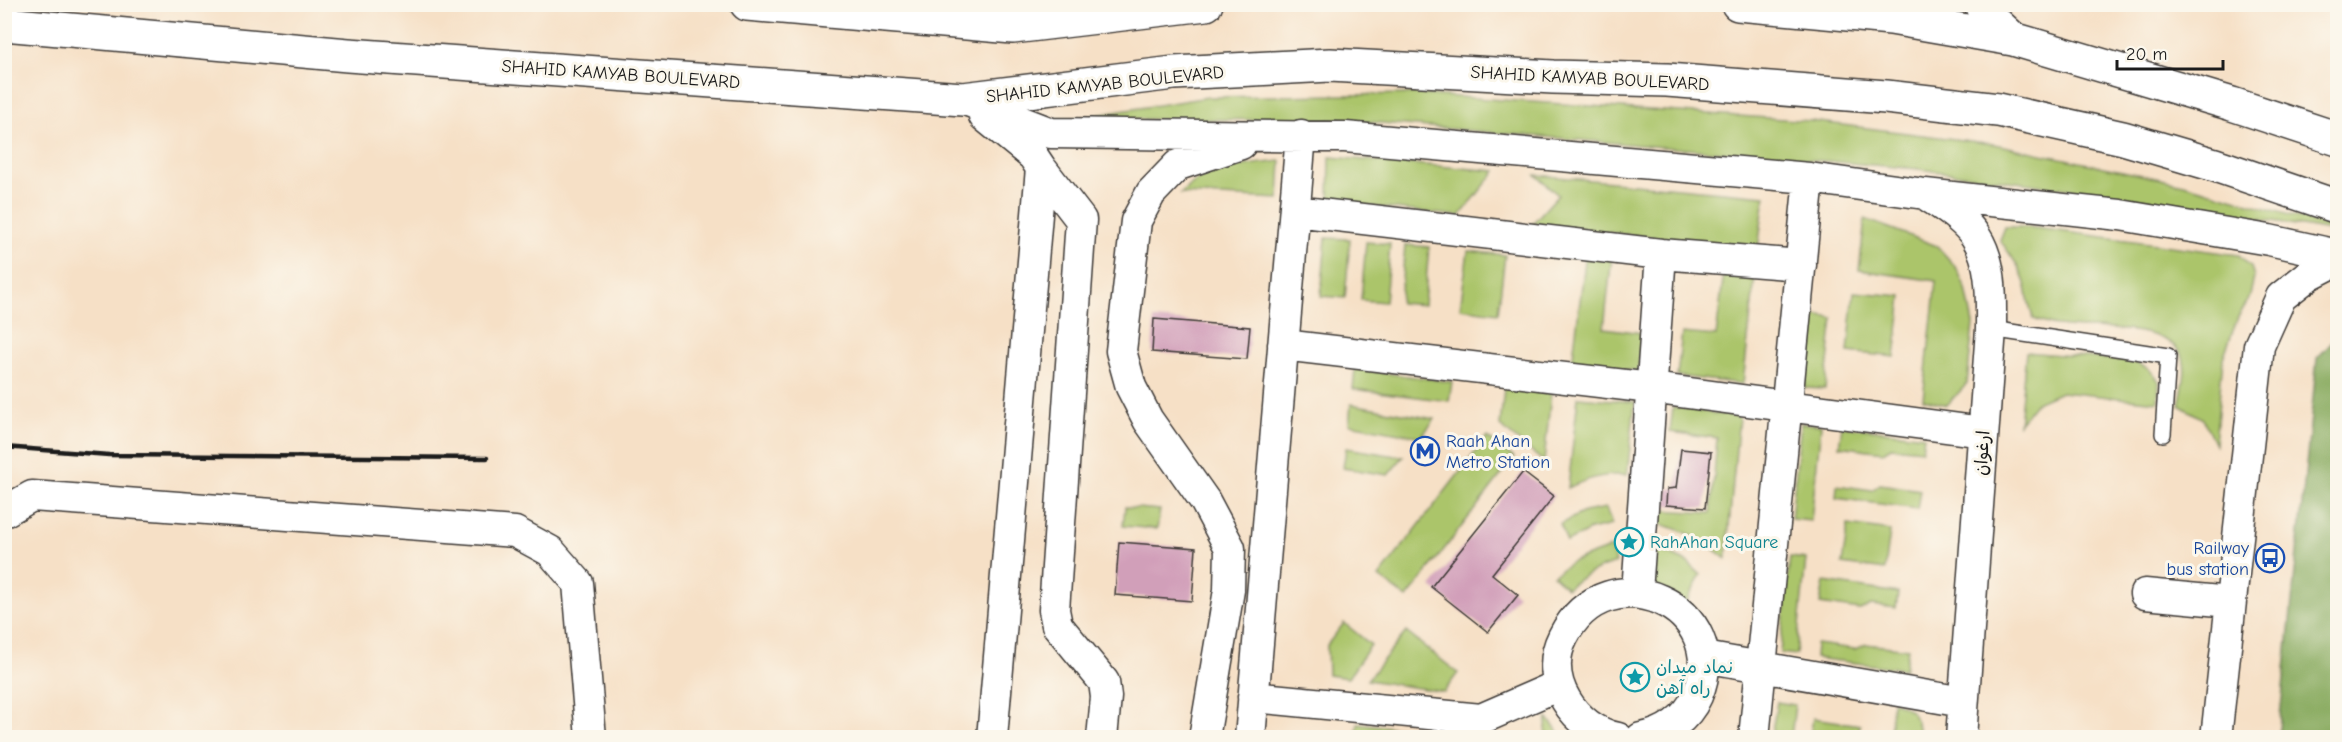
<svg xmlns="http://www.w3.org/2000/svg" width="2342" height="742" font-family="'Comic Neue','Playpen Sans Arabic',sans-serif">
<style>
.green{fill:#abc56b;stroke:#647044;stroke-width:1.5}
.forest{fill:#88aa5f;stroke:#52633e;stroke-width:1.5}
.building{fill:#d19fb9}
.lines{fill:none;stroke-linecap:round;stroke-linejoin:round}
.lane-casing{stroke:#3d3936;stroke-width:18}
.street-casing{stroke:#3d3936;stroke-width:33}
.primary-casing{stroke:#3d3936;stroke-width:36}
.lane{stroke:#fff;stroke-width:15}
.street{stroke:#fff;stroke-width:30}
.primary{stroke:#fff;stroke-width:33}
.rail{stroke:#1c1c1c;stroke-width:4.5}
.labels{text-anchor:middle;stroke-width:6;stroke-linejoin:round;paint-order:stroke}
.street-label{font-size:18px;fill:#1c1c1c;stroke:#fbf7ec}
.transit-label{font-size:18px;fill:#164399;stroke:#fbf7ec;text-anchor:start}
.culture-label{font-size:18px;fill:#0d838f;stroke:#fbf7ec;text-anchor:start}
</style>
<rect width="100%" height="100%" fill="#fbf7ec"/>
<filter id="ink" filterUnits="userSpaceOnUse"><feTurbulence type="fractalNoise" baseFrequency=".0167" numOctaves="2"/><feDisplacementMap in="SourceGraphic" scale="12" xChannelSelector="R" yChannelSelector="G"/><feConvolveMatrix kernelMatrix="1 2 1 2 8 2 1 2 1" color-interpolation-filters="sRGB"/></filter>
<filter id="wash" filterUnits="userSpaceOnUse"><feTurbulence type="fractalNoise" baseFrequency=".008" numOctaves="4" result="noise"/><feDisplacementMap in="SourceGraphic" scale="24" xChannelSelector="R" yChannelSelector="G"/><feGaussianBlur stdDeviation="1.35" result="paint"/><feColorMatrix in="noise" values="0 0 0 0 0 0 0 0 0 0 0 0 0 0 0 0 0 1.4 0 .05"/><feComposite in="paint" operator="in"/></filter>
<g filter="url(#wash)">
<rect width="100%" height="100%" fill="#f6e0c6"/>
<!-- green -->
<path class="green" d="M1414 94 1811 121 1994 144 2184 184 2337 229V232L2149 200 1919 169 1346 120 1071 119 1208 97Z
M1330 157 1496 171 1460 216 1329 202Z
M1281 161 1279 199 1181 194C1204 166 1248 165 1281 161Z
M1536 175 1765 196 1758 249 1532 224 1558 195Z
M1865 219 1937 246 1956 267 1966 289 1973 324 1967 384 1947 405 1923 399 1936 281 1859 270Z
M2005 227H2028L2239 255 2251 267 2254 278 2249 299 2238 317 2223 358 2215 444 2203 419 2179 405C2182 389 2189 368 2181 354 2162 322 2089 331 2057 326 2049 325 2041 322 2034 319 2028 308 2029 299 2026 287 2022 270 2010 254 2000 240Z
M1326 238 1350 239 1345 298 1321 296Z
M1366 242 1390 244 1385 302 1361 300Z
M1405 245 1429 247 1424 305 1400 303Z
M1468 251 1505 255 1498 313 1460 308Z
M1586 253 1612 256 1604 328 1642 333 1638 371 1572 364Z
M1725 264 1756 268 1743 384 1677 376 1682 333 1716 336Z
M1854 292 1902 296 1895 357 1848 352Z
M1812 315 1833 318 1825 389 1805 388Z
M2026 352 2132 361 2149 369 2159 381 2158 402 2061 392 2036 403 2019 424Z
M1355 369 1452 382 1449 401 1353 389Z
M1504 388 1551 393 1544 462 1500 426Z
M1578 397 1635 402 1627 475C1604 474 1589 478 1568 488Z
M1351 404 1435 419 1421 437 1349 424Z
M1673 407 1739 417 1726 559C1702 539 1689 532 1660 524L1661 510 1711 513 1717 438 1670 432Z
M1801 423 1821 425 1811 521 1791 519Z
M1842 426 1924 436 1922 450 1891 447 1883 452 1839 446Z
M1487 437 1514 458 1407 598 1379 577Z
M1346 448 1403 457 1388 475 1343 468Z
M1880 484 1920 490 1917 509 1836 498 1837 485 1872 490Z
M1125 507 1160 510 1157 529 1123 526Z
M1606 508 1612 525 1590 530 1567 542 1560 524 1584 512Z
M1848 525 1890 531 1885 570 1842 564Z
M1610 548 1616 563C1597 568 1582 576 1567 588L1553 575 1572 562Z
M1657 548 1687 562 1701 575 1685 604 1652 585Z
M1790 557 1806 559 1796 655 1780 653Z
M1824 582 1898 593 1896 608 1871 605 1860 610 1820 604Z
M1344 623 1371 645 1348 678 1328 675 1327 645Z
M1406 632 1458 673 1444 692 1367 680Z
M1816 644 1855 649 1866 644 1908 649 1905 669 1815 658Z
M1892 701C1915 710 1916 714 1920 737L1890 738Z
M1777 702 1795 705 1791 737H1771Z
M1547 718 1563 737H1545Z
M1813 718 1860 725 1858 737H1810Z
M1358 723 1468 737H1356Z"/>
<!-- forest -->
<path class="forest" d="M2337 337V737H2278L2317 358Z"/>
<g id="blocks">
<!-- building -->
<path class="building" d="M1154 319 1250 327 1247 359 1152 352Z
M1681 449 1711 452 1705 508 1666 505 1667 489 1676 488Z
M1523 472 1554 496 1492 574 1518 595 1488 632 1431 587Z
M1119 542 1196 548 1192 601 1115 595Z"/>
</g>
</g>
<g filter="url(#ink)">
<use href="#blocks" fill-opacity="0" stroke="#3d3936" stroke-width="1.5"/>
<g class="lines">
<!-- lane casing -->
<g class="lane-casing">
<path id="lane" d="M1991 329 2168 356 2163 434"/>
</g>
<!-- street casing -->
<g class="street-casing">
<path id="street" d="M963 99 1051 133 1345 137 1809 178 1925 194 2120 215 2269 240 2338 255
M984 116 1033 156 1041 168 992 738
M1041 168 1081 220 1054 610 1057 625 1104 682 1106 697 1102 738
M1925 194C1942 206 1965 219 1976 237 1993 263 1991 299 1991 329L1961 738
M1295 211 1661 254 1801 265
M1283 345 1651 388 1983 432
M4 512 32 496 515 532 550 551 578 583 591 738
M1637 592 1661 254
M2145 594 2230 602
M1704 657 1963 702
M1253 697 1481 719 1559 685
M1204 738 1229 590 1230 548 1205 501 1148 420 1131 387 1121 351 1136 221 1151 193 1178 165 1241 144
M1250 738 1301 135
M1618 738C1575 729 1541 680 1563 637 1607 549 1735 607 1697 696 1687 719 1665 734 1641 738
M1754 738 1809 178
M2216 738 2259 346 2281 297 2309 275 2338 260"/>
</g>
<!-- primary casing -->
<g class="primary-casing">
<path id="primary" d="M747 4 1013 27 1206 4
M1738 4 1891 18 2013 39 2232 104 2338 139
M1981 4 1986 14 2013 39
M4 24 348 55 963 99 1174 73 1330 65 1553 77 1667 80 1886 97 1998 110 2123 138 2215 165 2338 207"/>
</g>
<!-- lane -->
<use href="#lane" class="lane"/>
<!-- street -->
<use href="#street" class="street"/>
<!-- primary -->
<use href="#primary" class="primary"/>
<!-- rail -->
<path class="rail" d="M4 447 109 455 487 458"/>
</g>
</g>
<!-- icons -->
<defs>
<g id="metro-ring" transform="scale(1.5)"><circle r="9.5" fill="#fbf7ec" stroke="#1a4fb4" stroke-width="1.5"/><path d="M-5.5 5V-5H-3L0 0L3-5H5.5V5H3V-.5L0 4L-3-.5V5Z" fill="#1a4fb4"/></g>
<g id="sight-ring" transform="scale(1.5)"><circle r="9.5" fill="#fbf7ec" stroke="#0f9aa8" stroke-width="1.5"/><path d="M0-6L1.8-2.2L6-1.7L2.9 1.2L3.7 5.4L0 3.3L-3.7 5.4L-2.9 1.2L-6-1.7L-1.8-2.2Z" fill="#0f9aa8"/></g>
<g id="bus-ring" transform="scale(1.5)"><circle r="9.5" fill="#fbf7ec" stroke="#1a4fb4" stroke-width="1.5"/><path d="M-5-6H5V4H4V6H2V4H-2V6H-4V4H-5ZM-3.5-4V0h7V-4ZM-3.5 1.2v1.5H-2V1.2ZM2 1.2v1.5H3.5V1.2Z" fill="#1a4fb4"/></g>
</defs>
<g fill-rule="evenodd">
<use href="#metro-ring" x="1425" y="451"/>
<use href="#sight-ring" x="1629" y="542"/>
<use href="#bus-ring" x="2270" y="558"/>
<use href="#sight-ring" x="1635" y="677"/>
</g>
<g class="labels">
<!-- street labels -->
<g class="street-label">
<text transform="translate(621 74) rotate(4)" y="6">SHAHID KAMYAB BOULEVARD</text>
<text transform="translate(1590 78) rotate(3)" y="6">SHAHID KAMYAB BOULEVARD</text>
<text transform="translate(1105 84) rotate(-6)" y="6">SHAHID KAMYAB BOULEVARD</text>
<text transform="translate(1982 453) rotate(-86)" y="6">ارغوان</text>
</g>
<!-- transit labels -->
<g class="transit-label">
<text x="1446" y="447">Raah Ahan<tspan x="1446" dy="21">Metro Station</tspan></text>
<text x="2249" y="554" text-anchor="end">Railway<tspan x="2249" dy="21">bus station</tspan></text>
</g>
<!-- culture labels -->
<g class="culture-label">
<text x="1650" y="548">RahAhan Square</text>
<text x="1656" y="673">نماد میدان<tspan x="1656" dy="21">راه آهن</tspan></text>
</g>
</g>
<!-- margin -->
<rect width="2342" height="742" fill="none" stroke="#fbf7ec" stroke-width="24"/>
<!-- scale -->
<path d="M2117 60v9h106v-9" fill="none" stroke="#1c1c1c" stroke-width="3"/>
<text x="2126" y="60" font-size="18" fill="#1c1c1c" stroke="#fbf7ec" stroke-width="4.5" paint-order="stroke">20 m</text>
</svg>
